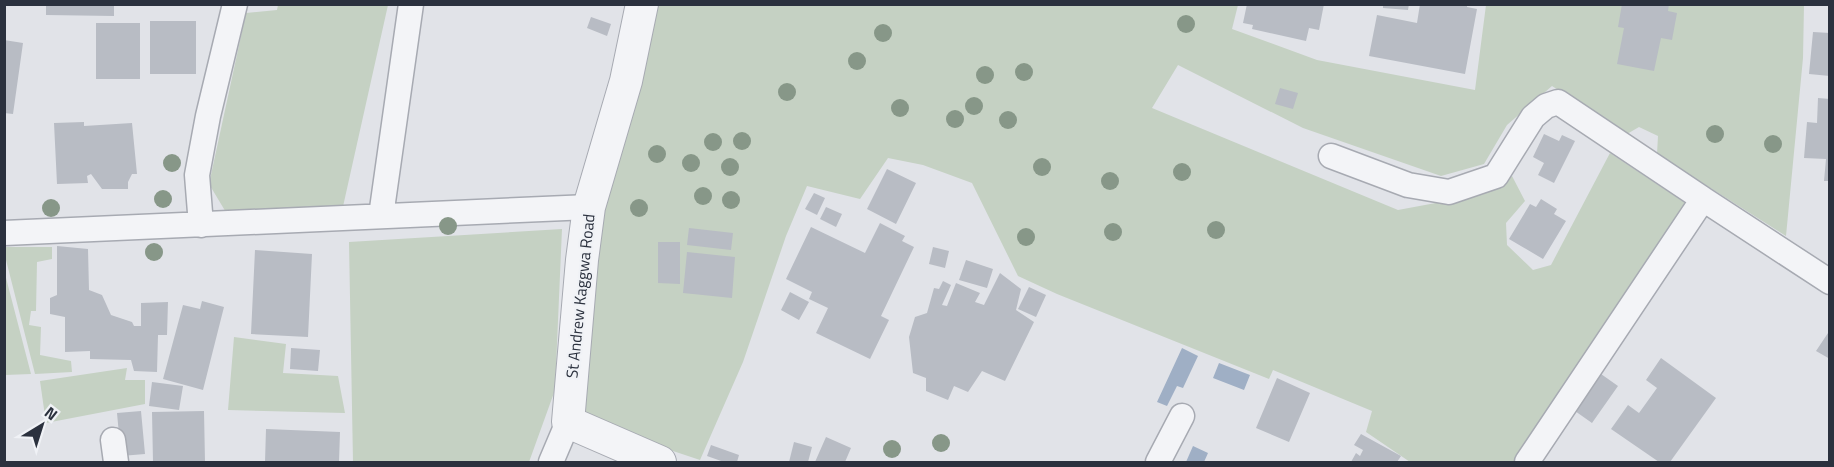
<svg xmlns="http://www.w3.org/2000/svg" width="1834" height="467" font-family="'Titillium Web',sans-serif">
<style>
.green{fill:#c5d1c3}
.water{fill:#9fafc5}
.building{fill:#b8bcc4}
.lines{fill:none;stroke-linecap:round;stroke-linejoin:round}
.minor-casing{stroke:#a7aab2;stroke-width:27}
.tertiary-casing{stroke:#a7aab2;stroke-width:34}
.minor{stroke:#f3f4f7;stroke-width:24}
.tertiary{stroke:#f3f4f7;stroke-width:32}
.tree{fill:#879788}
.labels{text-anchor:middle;stroke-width:4.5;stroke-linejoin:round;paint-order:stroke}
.street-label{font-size:16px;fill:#2b313e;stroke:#f0f2f6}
</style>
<rect width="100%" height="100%" fill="#e1e3e8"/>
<!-- green -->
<path class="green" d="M278 5H388L342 211 227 214 209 184 246 13 277 10Z
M657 5H1238L1232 29 1317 60 1475 90 1486 5H1804L1803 58 1786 236 1657 154 1658 136 1639 127 1627 134 1552 86 1507 125 1484 164 1441 176 1303 128 1178 65 1152 108 1398 210 1484 194 1512 176 1525 201 1506 223 1507 245 1533 270 1551 265 1610 153 1687 204 1519 462H1410L1366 432 1372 411 1273 370 1269 379 1057 294 1018 276 972 183 923 165 888 158 860 199 807 186 786 236 743 362 700 460 613 431 561 408 573 274 626 123Z
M562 229 555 390 529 462H353L349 242Z
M5 247H52V259L37 262 36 311H31L29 325 41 327 40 355 71 361 72 372 35 374 5 256Z
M5 274 31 374 5 375Z
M234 337 286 344 283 373 338 376 345 413 228 410Z
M127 368 125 380H145V404L46 423 40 381Z"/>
<!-- water -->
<path class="water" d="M1182 348 1198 356 1183 388 1177 386 1167 406 1157 402Z
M1219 363 1250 375 1244 390 1213 378Z
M1193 446 1208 453 1204 462H1186Z"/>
<!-- building -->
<path class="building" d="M46 4H114V16L46 15Z
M1247 4H1324L1319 30 1309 28 1306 41 1252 29 1253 25 1243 23Z
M1383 4H1409L1408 10 1383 8Z
M1420 4H1467V7L1477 9 1465 74 1369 56 1377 15 1417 23Z
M1622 4H1669L1668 11 1677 13 1672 40 1661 38 1654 71 1617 64 1624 28 1618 27Z
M591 17 611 24 607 36 587 28Z
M150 21H196V74H150Z
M96 23H140V79H96Z
M1813 32 1830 33V76L1809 74Z
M4 40 23 43 13 114 4 113Z
M1280 88 1298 93 1293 109 1275 104Z
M1818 98 1830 99V181H1824L1826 159 1804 158 1807 122 1817 123Z
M84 122V126L132 123 137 174H132L128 182V189H102L91 174 87 176 88 183 57 184 54 123Z
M1544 134 1559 141 1562 135 1575 141 1554 183 1538 175 1544 163 1533 157Z
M887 169 916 183 896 224 867 209Z
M814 193 825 198 817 215 805 209Z
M1541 199 1557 209 1554 214 1566 221 1543 259 1509 239 1530 204 1536 207Z
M826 207 842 214 836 227 820 219Z
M880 223 905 236 902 241 914 247 881 316 889 320 870 359 816 333 828 308 809 299 812 292 786 279 811 227 865 253Z
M689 228 733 233 731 250 687 245Z
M658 242H680V284L658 283Z
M57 246 88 249 89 290 102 295 111 315 132 322 134 326H141V303L168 302 167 335H158L157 372 134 371 131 360 90 359V351L65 352V317L50 314V298L57 295Z
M933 247 949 251 945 268 929 264Z
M255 250 312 254 308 337 251 334Z
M687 252 735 257 732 298 683 293Z
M966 260 993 269 987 288 959 280Z
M1000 273 1021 289 1016 310 1034 322 1005 381 982 371 968 392 954 386 948 400 926 391V378L913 373 909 337 915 317 927 313 934 288 939 289 943 281 951 285 942 305 947 306 956 283 980 293 975 302 984 305Z
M1029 287 1046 295 1036 317 1018 309Z
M790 292 809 302 799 320 781 310Z
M202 301 224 307 203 390 163 379 183 305 200 309Z
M1830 330V359L1816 351Z
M291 348 320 350 318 371 290 369Z
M1661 358 1716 398 1670 462H1659L1611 429 1628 405 1639 413 1657 388 1646 380Z
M1601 374 1618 386 1592 423 1575 411Z
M1277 378 1310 393 1289 442 1256 428Z
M152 382 183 386 179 410 149 406Z
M141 411 145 454 121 456 117 413Z
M204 411 205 462H153L152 412Z
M266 429 340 432 339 462H265Z
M1361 434 1401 456 1397 462H1351L1356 453 1360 456 1363 450 1354 445Z
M826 437 851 448 845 462H815Z
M794 442 812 447 808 462H789Z
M711 445 739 455 737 462H724L707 456Z"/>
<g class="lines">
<!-- minor casing -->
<g class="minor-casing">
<path id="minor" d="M1331 156 1408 185 1449 192 1496 176 1533 117 1546 106 1558 102 1703 199
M381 216 411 4
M201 225 197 175 208 116 235 4
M4 233 589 207
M113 440 116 462
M551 462 568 422
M1158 462 1182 416
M1527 462 1703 199 1830 282"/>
</g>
<!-- tertiary casing -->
<g class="tertiary-casing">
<path id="tertiary" d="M642 4 626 81 589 207 582 260 568 422 660 462"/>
</g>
<!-- minor -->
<use href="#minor" class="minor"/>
<!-- tertiary -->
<use href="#tertiary" class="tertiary"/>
</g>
<!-- trees -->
<g class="tree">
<circle cx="1186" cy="24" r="9"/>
<circle cx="883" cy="33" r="9"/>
<circle cx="857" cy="61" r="9"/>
<circle cx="1024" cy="72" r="9"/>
<circle cx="985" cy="75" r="9"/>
<circle cx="787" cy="92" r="9"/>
<circle cx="974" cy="106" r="9"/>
<circle cx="900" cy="108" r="9"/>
<circle cx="955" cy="119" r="9"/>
<circle cx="1008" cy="120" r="9"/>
<circle cx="1715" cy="134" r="9"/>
<circle cx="742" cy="141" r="9"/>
<circle cx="713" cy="142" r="9"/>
<circle cx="1773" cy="144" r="9"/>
<circle cx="657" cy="154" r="9"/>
<circle cx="172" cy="163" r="9"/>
<circle cx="691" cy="163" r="9"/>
<circle cx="730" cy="167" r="9"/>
<circle cx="1042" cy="167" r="9"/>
<circle cx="1182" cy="172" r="9"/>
<circle cx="1110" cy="181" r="9"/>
<circle cx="703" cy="196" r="9"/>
<circle cx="163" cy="199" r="9"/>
<circle cx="731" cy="200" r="9"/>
<circle cx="51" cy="208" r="9"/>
<circle cx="639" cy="208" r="9"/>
<circle cx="448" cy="226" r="9"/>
<circle cx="1216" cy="230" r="9"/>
<circle cx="1113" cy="232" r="9"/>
<circle cx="1026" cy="237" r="9"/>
<circle cx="154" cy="252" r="9"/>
<circle cx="941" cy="443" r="9"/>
<circle cx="892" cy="449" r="9"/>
</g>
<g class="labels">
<!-- street labels -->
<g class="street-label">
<text transform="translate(580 296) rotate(-84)" y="6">St Andrew Kaggwa Road</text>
</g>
</g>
<!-- border -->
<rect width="1834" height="467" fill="none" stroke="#2b313e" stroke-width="12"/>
<!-- north arrow -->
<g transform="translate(42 425) rotate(38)" stroke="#f0f2f6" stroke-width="4.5" paint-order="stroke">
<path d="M0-4.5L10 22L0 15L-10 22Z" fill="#2b313e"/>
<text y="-9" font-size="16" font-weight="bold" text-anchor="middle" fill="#2b313e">N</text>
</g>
</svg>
